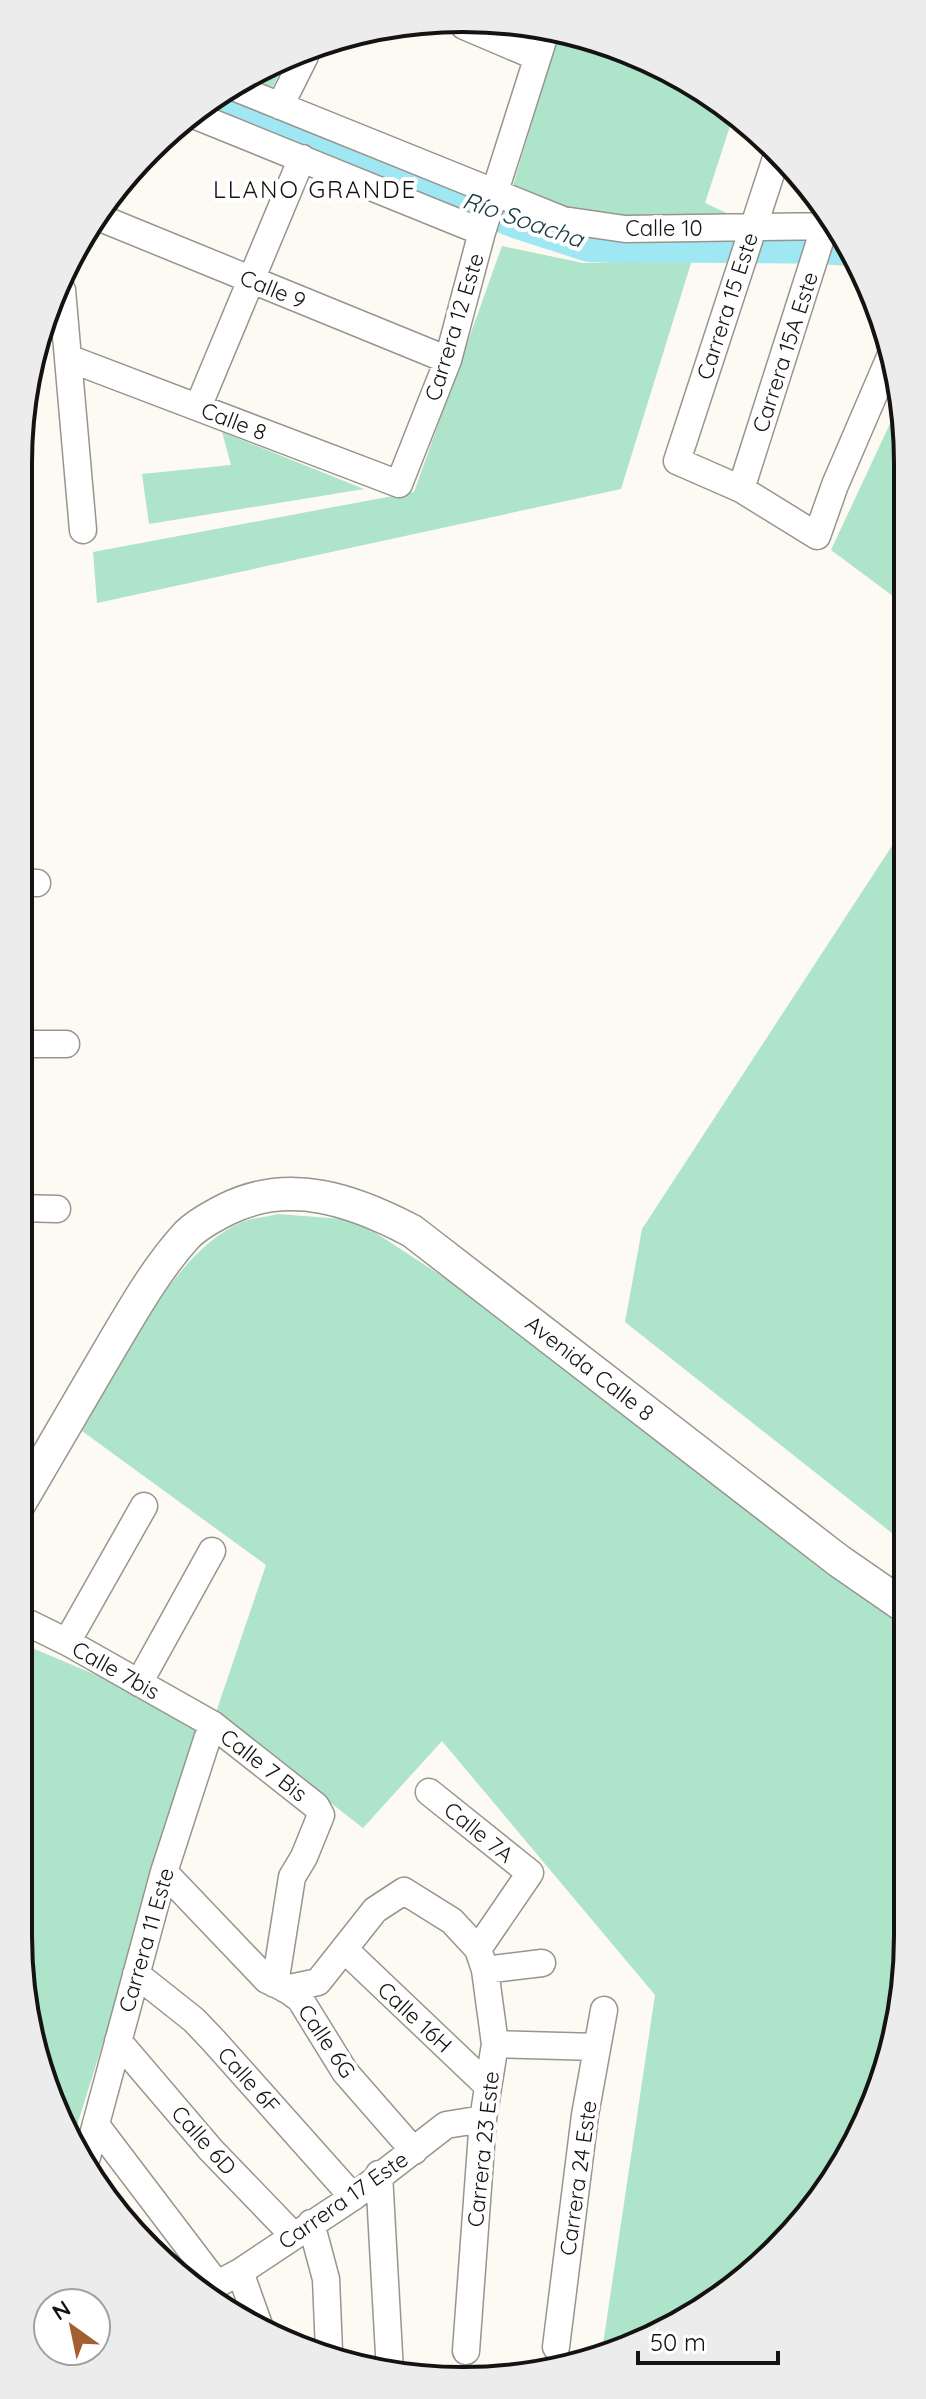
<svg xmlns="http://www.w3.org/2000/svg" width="926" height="2399" font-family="Quicksand,sans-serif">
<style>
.green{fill:#aee4c9}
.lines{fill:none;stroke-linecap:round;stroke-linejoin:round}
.river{stroke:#9fe7f3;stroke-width:34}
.minor-casing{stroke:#97958d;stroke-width:29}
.major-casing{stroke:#97958d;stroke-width:35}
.minor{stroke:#fff;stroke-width:26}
.major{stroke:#fff;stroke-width:32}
.labels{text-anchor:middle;stroke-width:8;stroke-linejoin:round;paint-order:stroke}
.street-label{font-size:22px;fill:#141311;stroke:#fff}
.neighbourhood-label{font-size:24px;letter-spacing:2px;fill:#141311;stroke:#fff}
.water-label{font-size:24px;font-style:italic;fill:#183b40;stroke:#fff}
.rim{fill:none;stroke:#141311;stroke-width:4}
</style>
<rect width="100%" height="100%" fill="#fcfaf2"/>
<!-- green -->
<path class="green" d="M559 32 579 33 710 93 734 114 705 203 733 216 623 222 562 211 511 192Z
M285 62 269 94 241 77Z
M222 94 492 202 843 237 862 267 695 255 586 258 482 227 199 114Z
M502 246 583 263 692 260 621 489 97 603 93 552 414 492Z
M902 398 904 404 905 605 831 550Z
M222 432 364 489 149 524 142 474 231 465Z
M905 826 907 1545 625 1322 642 1229Z
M278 1214 356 1220 535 1337 907 1626 908 1936 893 2052 816 2207 710 2306 602 2351 655 1995 442 1741 363 1828 232 1726 190 1765 74 2135 42 2079 18 1936V1642L212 1724 266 1565 82 1431C119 1367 172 1252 242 1222 253 1218 267 1217 278 1214Z"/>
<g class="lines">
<!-- river -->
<path class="river" d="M216 99 515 221 589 245 849 247"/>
<!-- minor casing -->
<g class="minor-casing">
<path id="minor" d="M464 26 537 57
M231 86 563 220 625 229 835 226
M280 106 305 56
M196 116 482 232
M778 152 677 461 741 489 817 536 835 485 890 357
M98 217 448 360
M62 290 83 530
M68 358 399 484 448 360 482 232 546 31
M198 407 302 158
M741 489 828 216
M18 882 37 883
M18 1044H66
M18 1208 57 1209
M18 1618 67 1642 212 1724 316 1806 321 1815 304 1857 292 1877 275 1984
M67 1642 144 1506
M139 1683 212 1551
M429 1792 530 1873 478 1949
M164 1872 267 1980 286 1989 300 1999 345 2072 414 2151
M344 1949 487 2085
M485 1970 542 1963
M136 1974 194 2020 214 2041 353 2197
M285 1989 318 1982 375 1910 404 1891 452 1921 478 1949 485 1970 495 2044 483 2119 466 2351
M118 2041 211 2150 293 2235
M495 2044 597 2047
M96 2125 216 2283
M87 2157 164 1872 212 1724
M379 2174 390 2372
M311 2223 326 2279 329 2351
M240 2272 260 2328
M204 2291 240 2272 353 2197 446 2125 483 2119
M556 2347 585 2115 604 2010"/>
</g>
<!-- major casing -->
<g class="major-casing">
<path id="major" d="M18 1506C49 1453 80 1400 111 1347 133 1310 156 1269 186 1236 196 1225 213 1216 227 1209 290 1178 353 1200 412 1231L839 1561 907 1608"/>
</g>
<!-- minor -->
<use href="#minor" class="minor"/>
<!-- major -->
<use href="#major" class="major"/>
</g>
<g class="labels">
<!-- street labels -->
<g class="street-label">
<text x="664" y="236">Calle 10</text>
<text transform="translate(273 289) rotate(22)" y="8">Calle 9</text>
<text transform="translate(727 306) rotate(-72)" y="8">Carrera 15 Este</text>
<text transform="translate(454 327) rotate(-73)" y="8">Carrera 12 Este</text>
<text transform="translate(785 352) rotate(-72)" y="8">Carrera 15A Este</text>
<text transform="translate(234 421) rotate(21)" y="8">Calle 8</text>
<text transform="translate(590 1368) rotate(38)" y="8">Avenida Calle 8</text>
<text transform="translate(116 1670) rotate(29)" y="8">Calle 7bis</text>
<text transform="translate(264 1765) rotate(38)" y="8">Calle 7 Bis</text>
<text transform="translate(479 1832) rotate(39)" y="8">Calle 7A</text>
<text transform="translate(146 1940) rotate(-74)" y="8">Carrera 11 Este</text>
<text transform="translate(415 2017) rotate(43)" y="8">Calle 16H</text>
<text transform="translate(327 2041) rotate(56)" y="8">Calle 6G</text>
<text transform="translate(249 2080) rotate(48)" y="8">Calle 6F</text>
<text transform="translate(204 2140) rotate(48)" y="8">Calle 6D</text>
<text transform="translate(483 2149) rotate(-84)" y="8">Carrera 23 Este</text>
<text transform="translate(578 2178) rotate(-82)" y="8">Carrera 24 Este</text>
<text transform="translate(343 2200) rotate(-35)" y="8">Carrera 17 Este</text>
</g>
<!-- neighbourhood labels -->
<g class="neighbourhood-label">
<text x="315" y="198">LLANO GRANDE</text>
</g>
<!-- water labels -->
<g class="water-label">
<text transform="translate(523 220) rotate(19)" y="8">Río Soacha</text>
</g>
</g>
<!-- crop -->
<path d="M0 0H926V2399H0ZM463 32H463A431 431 0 0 1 894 463V1936A431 431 0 0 1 463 2367H463A431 431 0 0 1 32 1936V463A431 431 0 0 1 463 32Z" fill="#ececec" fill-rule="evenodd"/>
<path class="rim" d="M463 32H463A431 431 0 0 1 894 463V1936A431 431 0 0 1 463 2367H463A431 431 0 0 1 32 1936V463A431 431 0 0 1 463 32Z"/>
<!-- north arrow -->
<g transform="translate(72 2327) rotate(327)"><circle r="38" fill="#ffffff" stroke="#a1a1a0" stroke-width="2"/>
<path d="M0-6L14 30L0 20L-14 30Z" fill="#a35e31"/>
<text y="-12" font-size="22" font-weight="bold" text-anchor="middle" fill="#141311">N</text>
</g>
<!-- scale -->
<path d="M638 2351v12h140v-12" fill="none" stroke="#141311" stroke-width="4"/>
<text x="650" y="2351" font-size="24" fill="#141311" stroke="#ffffff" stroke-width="6" paint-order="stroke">50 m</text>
</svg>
